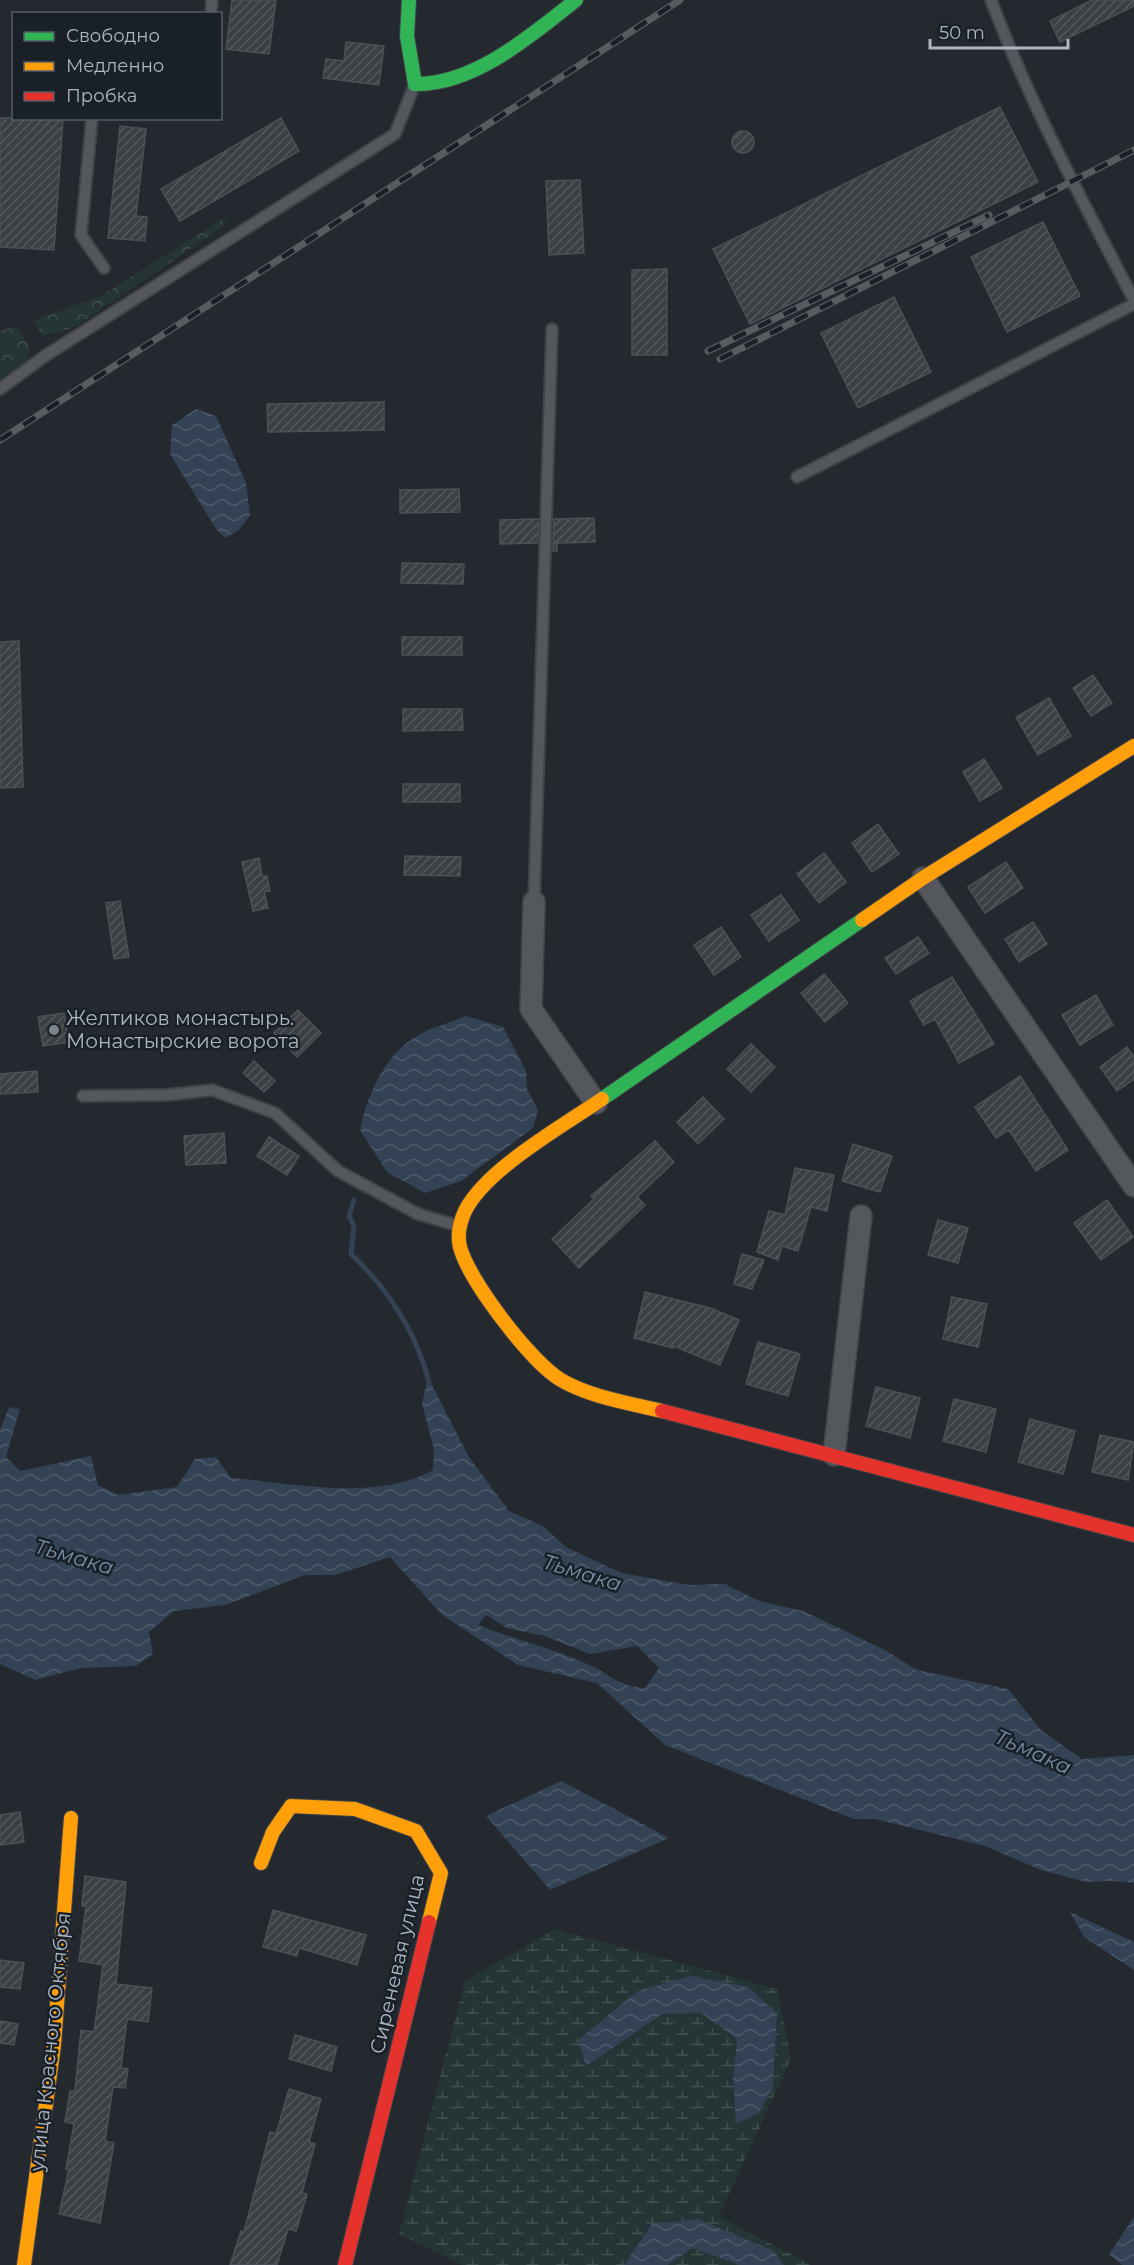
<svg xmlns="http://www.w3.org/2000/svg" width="1134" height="2265" font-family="Montserrat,sans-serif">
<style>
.forest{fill:url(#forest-crowns)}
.wetland{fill:url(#wetland-marsh);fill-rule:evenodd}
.water{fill:url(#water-waves);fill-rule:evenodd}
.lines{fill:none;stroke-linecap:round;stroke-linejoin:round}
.stream{stroke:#334255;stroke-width:5}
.building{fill:url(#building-hatch);stroke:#4c5057;stroke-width:1.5}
.lane-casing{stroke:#404348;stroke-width:14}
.street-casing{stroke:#404348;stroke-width:24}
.fast-casing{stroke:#404348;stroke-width:16}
.slow-casing{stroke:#404348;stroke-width:16}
.jam-casing{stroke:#404348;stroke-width:16}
.lane{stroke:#54585d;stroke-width:10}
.street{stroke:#54585d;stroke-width:21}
.fast{stroke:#30b455;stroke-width:14}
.slow{stroke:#ff9f0a;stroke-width:14}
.jam{stroke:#e5322d;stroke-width:14}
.rail-casing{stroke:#575c61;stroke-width:7}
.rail{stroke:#192028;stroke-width:4.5;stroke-dasharray:14;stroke-linecap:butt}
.poi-dot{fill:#7d858e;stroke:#192028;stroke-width:2}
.labels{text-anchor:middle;stroke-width:5;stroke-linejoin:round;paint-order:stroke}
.poi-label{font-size:20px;fill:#adb6c1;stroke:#192028;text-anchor:start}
.street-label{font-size:20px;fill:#adb6c1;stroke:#192028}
.water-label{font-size:21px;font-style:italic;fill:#788ea7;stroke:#192028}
</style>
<defs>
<pattern id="forest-crowns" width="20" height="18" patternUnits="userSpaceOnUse" patternTransform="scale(1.5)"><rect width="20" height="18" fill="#253535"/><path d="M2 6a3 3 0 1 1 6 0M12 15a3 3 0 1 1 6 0" fill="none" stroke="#425050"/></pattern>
<pattern id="wetland-marsh" width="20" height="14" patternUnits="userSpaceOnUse" patternTransform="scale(1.5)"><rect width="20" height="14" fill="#253535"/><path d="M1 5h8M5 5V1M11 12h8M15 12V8" fill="none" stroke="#425050"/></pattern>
<pattern id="water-waves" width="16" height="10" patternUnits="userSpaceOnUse" patternTransform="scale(1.5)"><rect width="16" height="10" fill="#334255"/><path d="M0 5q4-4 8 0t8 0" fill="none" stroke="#4e5b6c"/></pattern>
<pattern id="building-hatch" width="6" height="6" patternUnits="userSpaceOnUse" patternTransform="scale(1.5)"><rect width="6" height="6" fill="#3b3f44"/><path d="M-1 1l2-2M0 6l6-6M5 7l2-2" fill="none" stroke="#55585d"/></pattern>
</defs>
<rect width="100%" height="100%" fill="#24292f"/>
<!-- forest -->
<path class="forest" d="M229 215 220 229 75 327 43 336 34 320 99 297Z
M17 326 30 348 25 365 0 381V331Z"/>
<!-- wetland -->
<path class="wetland" d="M554 1929 777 1989 791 2059 719 2216 811 2265H784L774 2251 652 2224 624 2265H462L399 2234 465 1981ZM691 1976 777 2013 773 2087 733 2079 737 2039 701 2013 662 2014 586 2065Z
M693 2248 739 2265H668Z"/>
<!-- water -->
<path class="water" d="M196 409 216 416 246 483 250 515 239 530 225 538 216 529 170 454 172 425Z
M466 1016 503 1027 526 1071 527 1089 538 1110 533 1128 461 1181 425 1193 387 1172 360 1130C367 1097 383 1057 414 1038 429 1028 449 1023 466 1016Z
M428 1377 469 1457 509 1511 543 1526 566 1547 621 1573 688 1585 725 1584 759 1601 803 1611 885 1650 917 1670 1008 1689 1042 1731 1082 1759 1134 1755V1883L1113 1881 1086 1882 1041 1870 985 1846 875 1819H854L665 1745 597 1683 518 1665 441 1614 390 1557 335 1575H305L225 1605 174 1611 149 1632 153 1654 136 1666 81 1668 35 1680 0 1664V1430L9 1407 20 1409 6 1457 20 1471 91 1456 98 1485 118 1495 177 1487 195 1459 216 1457 231 1478C294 1483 376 1502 433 1470L434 1449 422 1404ZM486 1615 507 1628 545 1636 590 1654 637 1646 659 1668 645 1688C616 1686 609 1673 585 1663 551 1648 513 1639 478 1625Z
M561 1781 669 1838 550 1890 486 1816Z
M1070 1912 1134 1942V1970L1084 1937Z
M691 1976 748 1987 777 2013 773 2087 759 2113 736 2124 733 2079 737 2039 701 2013 662 2014 586 2066 578 2040 638 1991Z
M1134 2217V2265H1122L1109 2254Z
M697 2219 774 2251 784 2265H739L693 2248 668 2265H624L652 2224Z"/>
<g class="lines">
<!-- stream -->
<path class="stream" d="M354 1200 349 1215 354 1227 351 1254C388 1289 416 1332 429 1382"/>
</g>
<!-- building -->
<path class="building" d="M232 0H276L269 54 226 49Z
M1092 0H1134V6L1060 42 1050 21Z
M346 42 384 46 379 85 323 78 326 59 344 61Z
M1000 107 1038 182 750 324 713 249Z
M0 118H63L54 250 0 247Z
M281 118 299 151 180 221 161 189Z
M120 126 146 129 136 216 147 217 145 241 108 238Z
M732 142a11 11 0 1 1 22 0a11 11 0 1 1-22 0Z
M580 180 584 253 549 255 546 181Z
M1043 222 1080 296 1007 332 971 257Z
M667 269V355H632V270Z
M894 297 931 372 858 408 821 333Z
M384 402V430L268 432 267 404Z
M459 489 460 512 400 513V490Z
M594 518 595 542 557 543V551H553L554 519Z
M539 519 538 543 500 544V520Z
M402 563 464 564 463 584 401 583Z
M402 637H462V655H402Z
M19 641 23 787 0 788V642Z
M1093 675 1112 703 1091 716 1073 688Z
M1049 698 1071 736 1038 755 1016 717Z
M403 709H462L463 730 403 731Z
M984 759 1002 788 980 801 963 772Z
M403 784H460V802H403Z
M878 824 899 854 872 872 852 843Z
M824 853 846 882 819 903 797 874Z
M405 856 461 857 460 876 404 875Z
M259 858 262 876H267L270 891 264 892 268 908 253 911 242 862Z
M1006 862 1023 888 985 913 968 887Z
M781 895 799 920 769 941 751 915Z
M120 901 129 957 114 959 106 903Z
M1033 922 1047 944 1019 962 1005 939Z
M721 927 741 957 714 975 694 945Z
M918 937 929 953 896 974 885 958Z
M824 974 848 1003 825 1022 801 993Z
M952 977 994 1044 959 1063 935 1019 924 1025 910 1001Z
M1096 995 1113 1025 1080 1045 1062 1015Z
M298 1010 321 1033 297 1057 274 1033Z
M64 1013 69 1042 43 1046 38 1017Z
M751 1044 775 1067 751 1092 727 1069Z
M1127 1047 1134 1057V1079L1117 1091 1100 1067Z
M254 1061 275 1081 264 1092 243 1073Z
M37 1071 38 1092 0 1094V1074Z
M1020 1076 1068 1150 1036 1171 1009 1130 996 1138 975 1107Z
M703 1097 724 1119 698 1144 677 1122Z
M224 1133 226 1163 186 1165 184 1136Z
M269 1137 299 1156 287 1175 257 1156Z
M655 1141 674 1162 637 1197 645 1205 579 1268 552 1239 594 1199 591 1196Z
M853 1144 892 1156 880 1192 842 1181Z
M795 1168 834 1175 827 1211 811 1207 798 1251 782 1246 778 1260 757 1252 769 1211 785 1215Z
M1107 1200 1133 1237 1101 1260 1074 1223Z
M938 1220 968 1228 958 1263 928 1255Z
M742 1254 764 1260 752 1289 734 1284Z
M645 1292 710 1308 739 1320 720 1365 673 1346V1348L634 1338Z
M952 1297 987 1304 978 1347 943 1339Z
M758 1342 800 1354 788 1396 746 1384Z
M876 1387 920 1398 910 1438 866 1426Z
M954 1399 996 1409 986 1452 943 1441Z
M1030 1419 1075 1431 1063 1474 1018 1462Z
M1100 1435 1134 1442 1128 1480 1092 1472Z
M20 1812 24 1842 0 1845V1815Z
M85 1876 126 1882 116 1984 152 1988 148 2022 127 2019 121 2068 128 2069 125 2088 113 2087 105 2141 114 2143 100 2223 59 2214 69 2169H66L74 2124 65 2122 70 2091H75L81 2030 94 2032 103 1965 79 1961 86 1906H82Z
M273 1910 366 1935 357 1965 299 1948 297 1956 263 1947Z
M0 1960 24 1963 20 1989 0 1987Z
M0 2021 18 2024 14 2045 0 2043Z
M295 2035 337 2047 331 2071 289 2059Z
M289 2089 321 2099 309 2142 315 2144 302 2193 307 2194 296 2231 288 2229 277 2265H230L241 2231 244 2232 270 2132 276 2134Z"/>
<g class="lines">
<!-- lane casing -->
<g class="lane-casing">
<path id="lane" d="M991 0C1030 104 1083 202 1134 300
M211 14 212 0
M92 118 81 235 104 268
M0 389 45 356 395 134 414 86
M797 477 1134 304
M534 902 552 329
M83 1096 167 1095 212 1090 275 1113 338 1171 418 1214 459 1226"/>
</g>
<!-- street casing -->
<g class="street-casing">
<path id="street" d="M923 878 1134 1186
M534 902 531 1009 596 1103
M834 1455 861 1216"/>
</g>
<!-- fast casing -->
<g class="fast-casing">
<path id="fast" d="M409 0 407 36 415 84C474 85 532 35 576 0
M602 1099 862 920"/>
</g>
<!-- slow casing -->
<g class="slow-casing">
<path id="slow" d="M862 920 923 878 1134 746
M602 1099C563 1126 486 1169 465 1211 460 1222 457 1235 460 1247 469 1281 531 1362 561 1380 590 1397 629 1403 662 1411
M261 1863 273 1832 291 1806 355 1809 416 1831 441 1873 429 1922
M24 2265 54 2045 71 1818"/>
</g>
<!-- jam casing -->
<g class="jam-casing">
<path id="jam" d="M662 1411 1134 1535
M345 2265 429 1922"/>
</g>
<!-- lane -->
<use href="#lane" class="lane"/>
<!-- street -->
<use href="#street" class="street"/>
<!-- fast -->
<use href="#fast" class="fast"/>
<!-- slow -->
<use href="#slow" class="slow"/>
<!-- jam -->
<use href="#jam" class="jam"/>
<!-- rail casing -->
<g class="rail-casing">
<path id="rail" d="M708 351 989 215
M720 359 1134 150
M0 440 680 0"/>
</g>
<!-- rail -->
<use href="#rail" class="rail"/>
</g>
<!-- markers -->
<circle class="poi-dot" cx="54" cy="1030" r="6"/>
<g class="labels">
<!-- poi labels -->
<g class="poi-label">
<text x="66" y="1025">Желтиков монастырь.<tspan x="66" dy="23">Монастырские ворота</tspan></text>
</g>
<!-- street labels -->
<g class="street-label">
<text transform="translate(397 1964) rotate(-77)" y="7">Сиреневая улица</text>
<text transform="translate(50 2042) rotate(-84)" y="7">улица Красного Октября</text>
</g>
<!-- water labels -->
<g class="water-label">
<text transform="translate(74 1557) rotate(16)" y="7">Тьмака</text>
<text transform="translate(582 1573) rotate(17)" y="7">Тьмака</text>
<text transform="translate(1033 1752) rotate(24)" y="7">Тьмака</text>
</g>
</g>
<!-- legend -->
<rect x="12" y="12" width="210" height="108" fill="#192028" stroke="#545c65" stroke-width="1.5"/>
<rect x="24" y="32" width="30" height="9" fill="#30b455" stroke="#545c65" stroke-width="1.5"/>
<text x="66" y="42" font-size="18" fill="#adb6c1">Свободно</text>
<rect x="24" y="62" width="30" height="9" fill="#ff9f0a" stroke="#545c65" stroke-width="1.5"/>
<text x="66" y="72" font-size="18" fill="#adb6c1">Медленно</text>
<rect x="24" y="92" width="30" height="9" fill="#e5322d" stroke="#545c65" stroke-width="1.5"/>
<text x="66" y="102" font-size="18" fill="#adb6c1">Пробка</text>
<!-- scale -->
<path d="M930 39v9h138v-9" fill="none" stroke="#adb6c1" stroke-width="3"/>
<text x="939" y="39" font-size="18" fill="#adb6c1" stroke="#192028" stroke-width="4.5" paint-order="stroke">50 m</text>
</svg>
